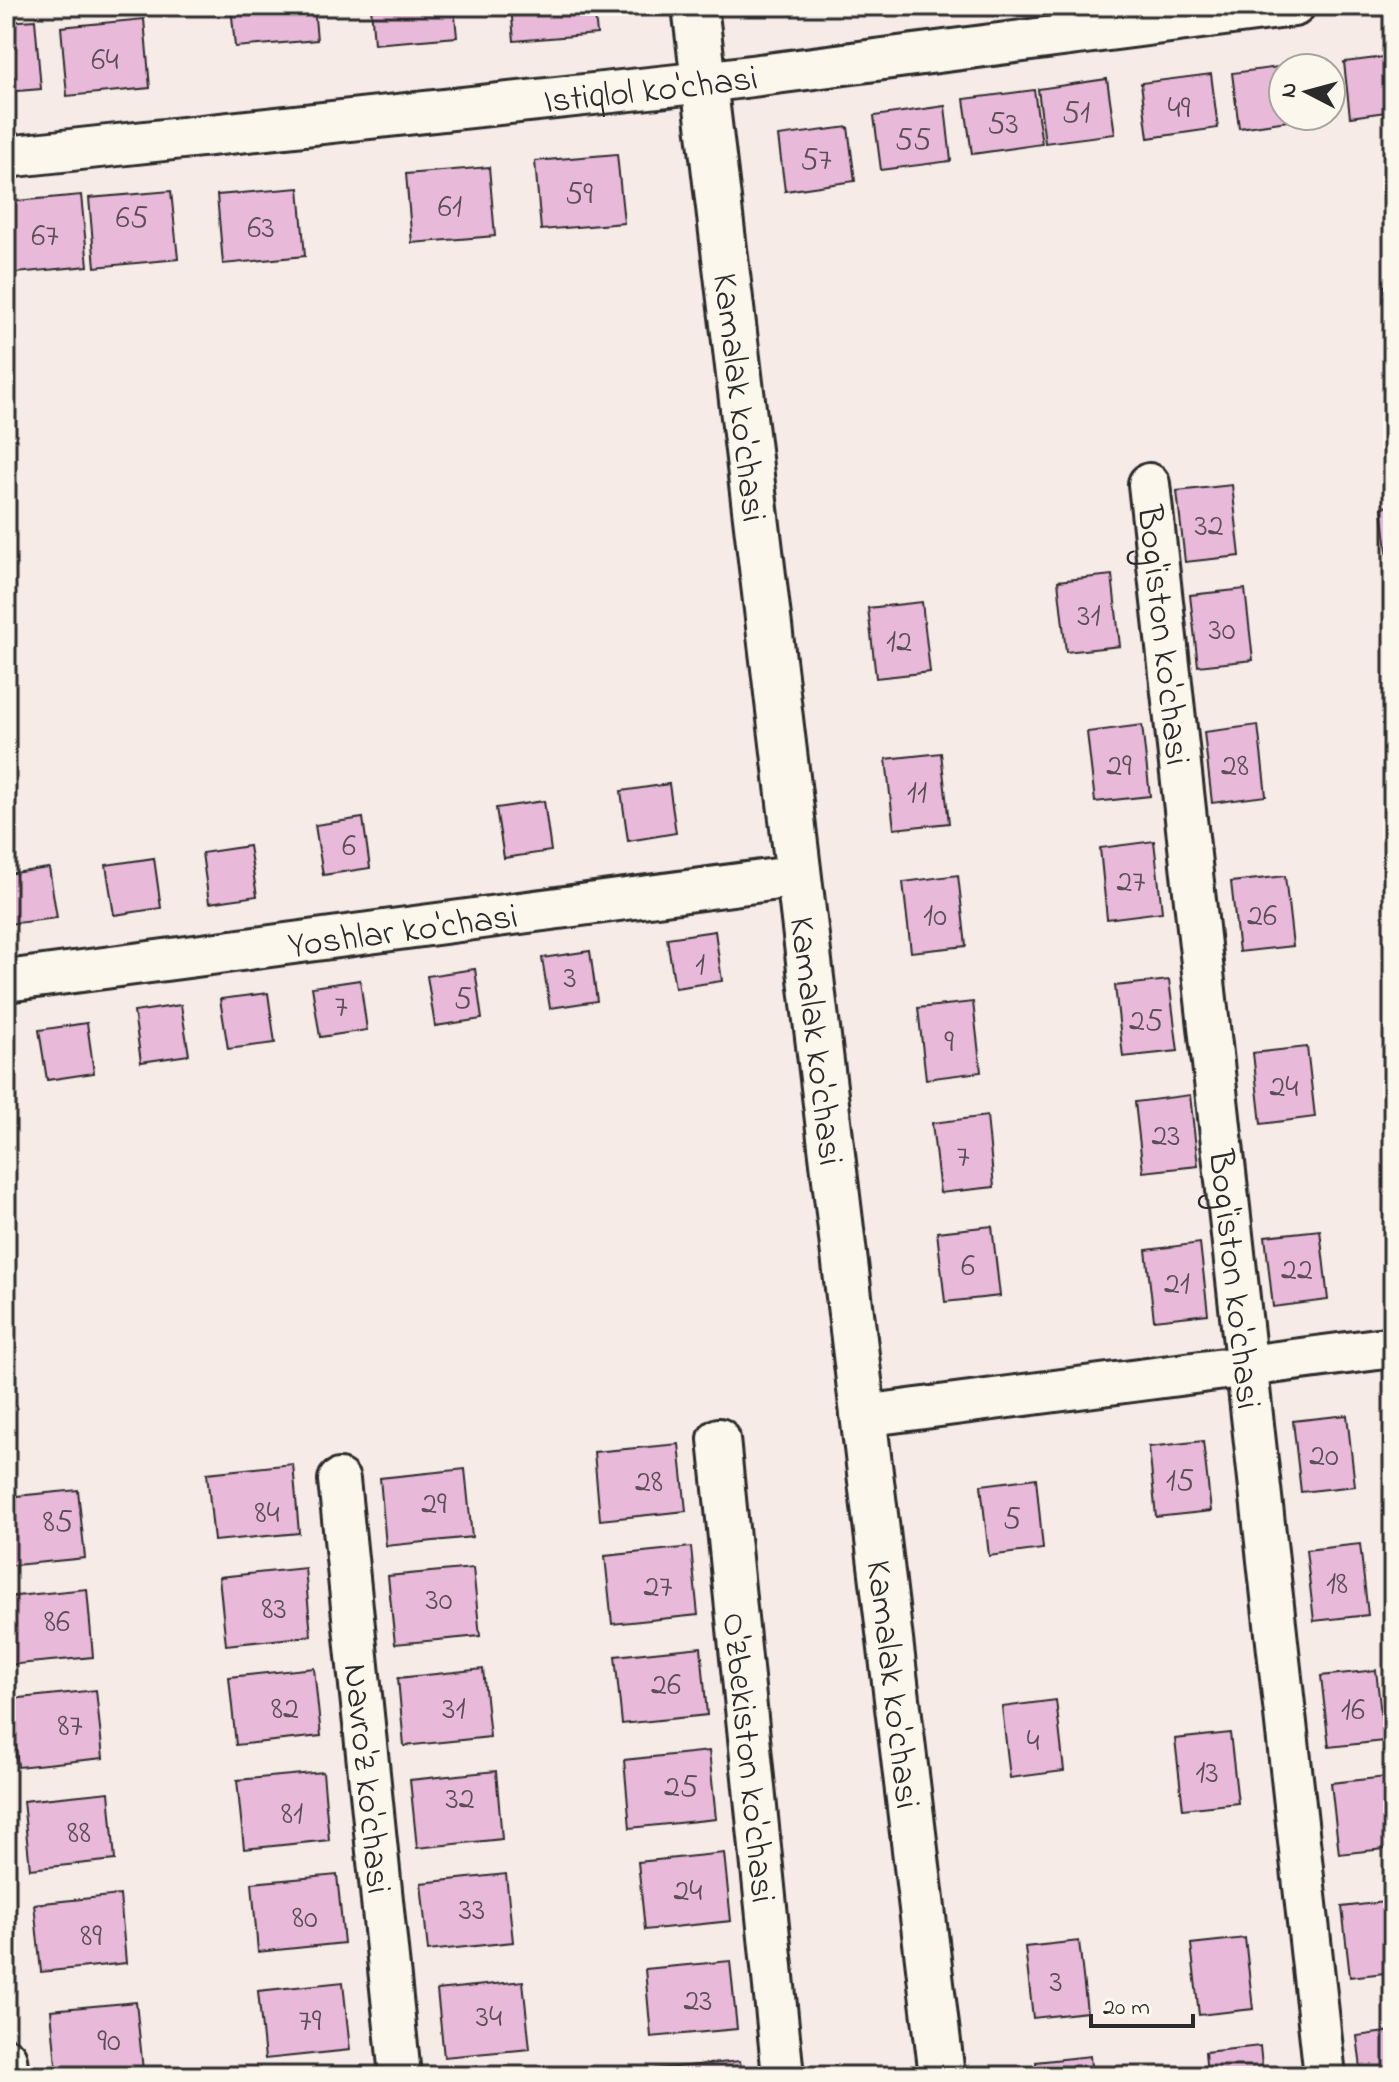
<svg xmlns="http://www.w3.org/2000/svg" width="1399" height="2082" font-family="'Indie Flower',sans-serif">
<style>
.building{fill:#e9b9da;stroke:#2b2b2b;stroke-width:2}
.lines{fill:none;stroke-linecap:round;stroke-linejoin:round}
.street-casing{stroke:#2b2b2b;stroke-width:46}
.secondary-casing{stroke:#2b2b2b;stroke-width:50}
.street{stroke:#fbf7ec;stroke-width:40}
.secondary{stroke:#fbf7ec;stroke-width:44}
.labels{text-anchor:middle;stroke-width:8;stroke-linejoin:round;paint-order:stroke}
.number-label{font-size:32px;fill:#5a4e57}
.street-label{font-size:36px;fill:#2b2b2b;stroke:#fbf7ec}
</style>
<rect width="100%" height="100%" fill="#f7ebe8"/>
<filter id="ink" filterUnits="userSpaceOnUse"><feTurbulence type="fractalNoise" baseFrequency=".0125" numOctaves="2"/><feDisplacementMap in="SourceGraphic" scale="16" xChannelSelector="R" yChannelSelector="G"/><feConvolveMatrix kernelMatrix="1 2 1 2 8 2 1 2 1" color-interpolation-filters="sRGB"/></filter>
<g filter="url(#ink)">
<!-- building -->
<path class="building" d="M231 6H314L317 40 235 47Z
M371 6H454L457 37 374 44Z
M511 6H594L597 34 514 41Z
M144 19 150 88 67 96 61 27Z
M35 20 41 89 6 92V22Z
M1393 56V111L1350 117 1344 62Z
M1302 64 1303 68H1283V116L1309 118 1239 128 1232 73Z
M1211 74 1218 128 1148 138 1141 83Z
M1107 79 1115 134 1045 143 1038 89Z
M1034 90 1042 144 972 154 964 99Z
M945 106 951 161 881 170 874 116Z
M848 127 855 181 785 191 778 136Z
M617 154 624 223 541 230 535 161Z
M489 167 495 236 412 243 406 174Z
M299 188 305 256 223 264 217 195Z
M171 191 178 259 95 267 89 198Z
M81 195 88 266 6 274V202Z
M1393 285V341H1391L1384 286Z
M1232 485 1240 556 1185 562 1177 491Z
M1393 506V577H1390L1382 507Z
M1112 575 1120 646 1066 652 1058 581Z
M1245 589 1253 660 1198 666 1190 595Z
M922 602 930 672 876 678 868 608Z
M1142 725 1150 796 1095 802 1087 732Z
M1258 725 1266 796 1212 803 1204 732Z
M941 753 949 823 894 829 886 759Z
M669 784 676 833 628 841 621 791Z
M544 801 551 851 504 858 496 808Z
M363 818 370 868 323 875 315 825Z
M1154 841 1162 912 1107 919 1100 848Z
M249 846 257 896 209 903 202 853Z
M154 858 161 908 114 915 106 865Z
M49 868 57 918 9 924 6 874Z
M958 875 966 946 911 952 903 882Z
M1285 876 1293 946 1239 952 1231 882Z
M715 931 722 981 675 988 667 938Z
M590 951 597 1001 550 1008 542 958Z
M475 969 482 1019 435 1026 427 976Z
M360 980 367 1030 320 1037 312 987Z
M1169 980 1178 1051 1123 1057 1115 986Z
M268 993 275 1043 228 1049 220 999Z
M973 1002 981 1072 926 1079 918 1008Z
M181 1005 189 1055 141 1062 134 1012Z
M87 1023 94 1073 47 1080 39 1030Z
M1307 1047 1315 1117 1261 1124 1253 1053Z
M1190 1095 1198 1166 1143 1172 1135 1102Z
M987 1116 994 1187 940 1193 932 1123Z
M992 1226 1000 1296 945 1302 937 1232Z
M1320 1230 1328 1300 1273 1307 1265 1236Z
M1200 1243 1208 1314 1154 1320 1146 1250Z
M1347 1415 1355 1486 1301 1492 1293 1421Z
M1203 1441 1211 1511 1156 1517 1149 1447Z
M679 1444 686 1511 600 1520 594 1452Z
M293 1464 299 1533 214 1541 207 1473Z
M465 1469 472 1537 386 1546 380 1478Z
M1036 1478 1043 1549 989 1556 981 1485Z
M78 1490 85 1558 6 1566V1497Z
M1360 1544 1368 1615 1314 1621 1306 1550Z
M691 1547 698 1615 612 1624 605 1556Z
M305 1568 311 1636 226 1645 219 1577Z
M473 1568 480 1636 395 1644 388 1576Z
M87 1589 93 1657 8 1665 6 1597Z
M701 1647 707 1715 622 1724 615 1656Z
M314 1668 321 1736 236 1745 229 1677Z
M483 1669 490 1737 404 1746 398 1678Z
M1376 1670 1384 1741 1329 1747 1321 1676Z
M96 1690 103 1758 18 1767 11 1699Z
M1056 1700 1064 1771 1010 1778 1002 1707Z
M1230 1733 1238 1803 1183 1809 1175 1739Z
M709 1751 716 1819 630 1828 624 1760Z
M496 1771 502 1839 417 1848 410 1780Z
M323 1772 329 1840 244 1849 237 1780Z
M1386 1777 1393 1848 1339 1854 1331 1783Z
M109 1792 115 1860 30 1869 23 1801Z
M724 1853 731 1921 645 1930 638 1862Z
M506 1874 513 1942 428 1951 421 1883Z
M337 1875 344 1943 258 1952 252 1883Z
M120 1895 126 1963 41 1972 34 1904Z
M1393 1901V1972L1350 1977 1342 1907Z
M1245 1938 1253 2009 1199 2015 1191 1944Z
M1079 1941 1087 2012 1033 2018 1025 1947Z
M730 1961 737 2029 651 2037 645 1969Z
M523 1981 530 2049 444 2057 437 1990Z
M343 1982 350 2050 265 2059 258 1991Z
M136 2002 143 2070 57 2076 51 2010Z
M1393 2031V2076H1362L1357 2036Z
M1260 2046 1263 2076H1207L1205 2052Z
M1090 2056 1092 2076H1037L1036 2062Z
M740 2061 742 2076H655V2069Z"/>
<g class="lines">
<!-- street casing -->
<g class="street-casing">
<g id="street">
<path id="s1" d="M6 157 705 82 1294 6"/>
<path id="s2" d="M1149 484 1325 2076"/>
<path id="s3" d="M6 981 800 876"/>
<path d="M863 1416 1393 1347"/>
<path id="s4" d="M719 1439 783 2076"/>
<path id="s5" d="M339 1480 400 2076"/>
<path d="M6 2059 8 2076"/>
</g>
</g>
<!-- secondary casing -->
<g class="secondary-casing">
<g id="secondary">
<path id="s6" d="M695 6 942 2076"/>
</g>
</g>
<!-- street -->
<use href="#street" class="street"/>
<!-- secondary -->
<use href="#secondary" class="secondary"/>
</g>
</g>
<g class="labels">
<!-- number labels -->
<g class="number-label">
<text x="105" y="69">64</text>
<text x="1179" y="117">49</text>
<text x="1076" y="122">51</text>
<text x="1003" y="133">53</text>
<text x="913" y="149">55</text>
<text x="816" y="169">57</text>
<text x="579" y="203">59</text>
<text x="450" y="216">61</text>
<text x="132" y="227">65</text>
<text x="261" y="237">63</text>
<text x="45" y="245">67</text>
<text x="1209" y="535">32</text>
<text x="1089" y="625">31</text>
<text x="1222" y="639">30</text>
<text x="899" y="651">12</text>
<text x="1119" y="775">29</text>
<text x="1235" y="775">28</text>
<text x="917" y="802">11</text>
<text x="349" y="855">6</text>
<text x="1131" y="891">27</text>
<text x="935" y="925">10</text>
<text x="1262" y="925">26</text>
<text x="700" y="974">1</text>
<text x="570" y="987">3</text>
<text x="463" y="1008">5</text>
<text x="341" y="1016">7</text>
<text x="1146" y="1030">25</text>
<text x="949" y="1051">9</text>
<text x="1284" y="1096">24</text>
<text x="1166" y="1145">23</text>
<text x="963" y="1166">7</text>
<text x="968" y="1275">6</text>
<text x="1297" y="1279">22</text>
<text x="1177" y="1293">21</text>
<text x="1324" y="1465">20</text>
<text x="1180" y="1490">15</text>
<text x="649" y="1491">28</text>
<text x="434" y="1513">29</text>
<text x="267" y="1522">84</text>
<text x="1012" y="1528">5</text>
<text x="58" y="1531">85</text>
<text x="1337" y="1593">18</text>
<text x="658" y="1596">27</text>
<text x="439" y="1609">30</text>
<text x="274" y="1618">83</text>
<text x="57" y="1631">86</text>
<text x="666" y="1694">26</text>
<text x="285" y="1718">82</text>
<text x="454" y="1718">31</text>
<text x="1353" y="1719">16</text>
<text x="70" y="1735">87</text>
<text x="1033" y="1750">4</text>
<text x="1207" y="1782">13</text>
<text x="681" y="1796">25</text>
<text x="460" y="1808">32</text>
<text x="292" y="1823">81</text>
<text x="79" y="1842">88</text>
<text x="688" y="1900">24</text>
<text x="472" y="1919">33</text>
<text x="305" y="1927">80</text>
<text x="91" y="1945">89</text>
<text x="1056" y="1991">3</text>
<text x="698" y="2010">23</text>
<text x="489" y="2026">34</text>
<text x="310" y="2030">79</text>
<text x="109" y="2050">90</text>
</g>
<!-- street labels -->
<g class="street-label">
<text dy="13" stroke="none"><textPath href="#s1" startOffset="648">Istiqlol ko'chasi</textPath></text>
<text dy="13" stroke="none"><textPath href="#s6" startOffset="394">Kamalak ko'chasi</textPath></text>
<text dy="13" stroke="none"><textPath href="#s2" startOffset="152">Bog'iston ko'chasi</textPath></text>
<text dy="13" stroke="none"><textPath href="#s3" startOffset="400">Yoshlar ko'chasi</textPath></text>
<text dy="13" stroke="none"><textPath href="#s6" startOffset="1042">Kamalak ko'chasi</textPath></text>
<text dy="13" stroke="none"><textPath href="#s2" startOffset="800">Bog'iston ko'chasi</textPath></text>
<text dy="13" stroke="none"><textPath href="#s6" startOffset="1690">Kamalak ko'chasi</textPath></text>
<text dy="13" stroke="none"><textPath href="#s4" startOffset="320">O'zbekiston ko'chasi</textPath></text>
<text dy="13" stroke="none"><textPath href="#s5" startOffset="300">Navro'z ko'chasi</textPath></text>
</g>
</g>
<!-- margin -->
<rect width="1399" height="2082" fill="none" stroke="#fbf7ec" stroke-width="32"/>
<rect x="16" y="16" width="1367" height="2050" fill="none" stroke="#2b2b2b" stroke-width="3" filter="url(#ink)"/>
<!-- north arrow -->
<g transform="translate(1307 92) rotate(276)"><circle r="38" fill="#fbf7ec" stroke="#a8a59f" stroke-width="2"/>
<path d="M0-6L14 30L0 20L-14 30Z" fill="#2b2b2b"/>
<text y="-12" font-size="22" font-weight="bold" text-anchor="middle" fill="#2b2b2b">N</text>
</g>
<!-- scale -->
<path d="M1091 2014v12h102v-12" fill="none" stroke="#2b2b2b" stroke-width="4"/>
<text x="1103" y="2014" font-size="24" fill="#2b2b2b" stroke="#fbf7ec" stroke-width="6" paint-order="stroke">20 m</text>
</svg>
